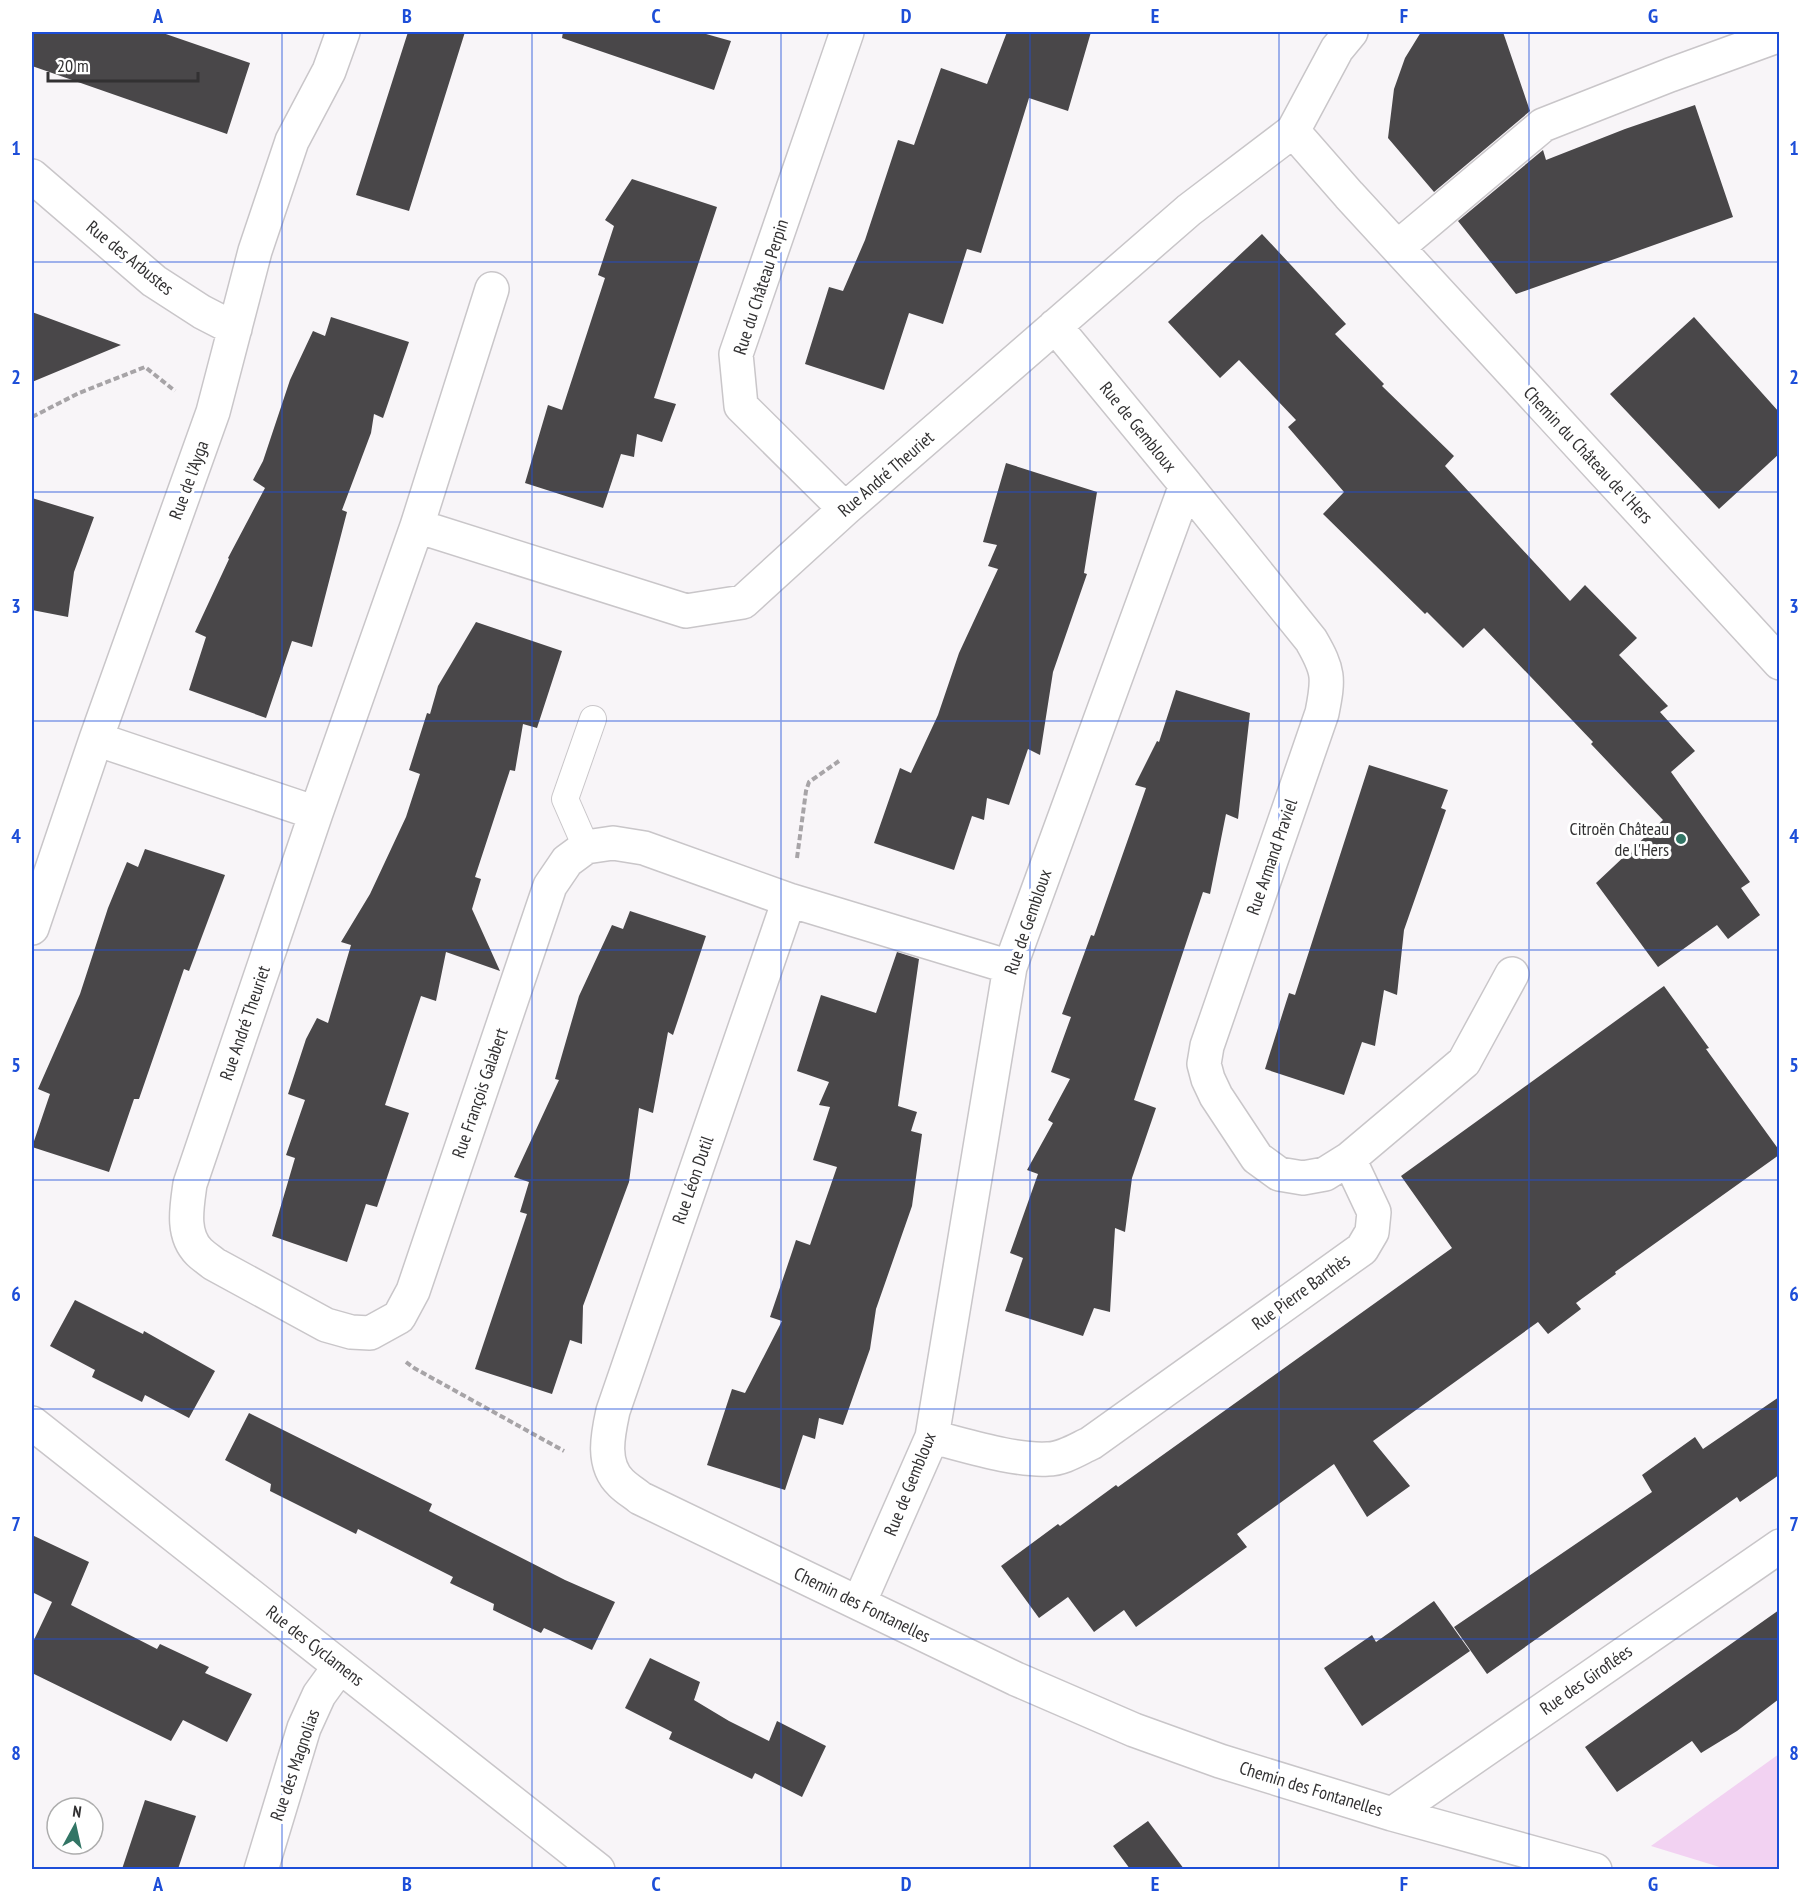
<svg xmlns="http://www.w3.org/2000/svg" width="1811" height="1901" font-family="'PT Sans Narrow',sans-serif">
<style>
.green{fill:#f2d2f2}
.building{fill:#494749}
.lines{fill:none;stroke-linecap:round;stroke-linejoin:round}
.service-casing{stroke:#c9c6c9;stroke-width:28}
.minor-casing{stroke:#c9c6c9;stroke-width:36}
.path{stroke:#a7a4a7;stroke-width:4;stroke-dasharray:6 3;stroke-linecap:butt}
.service{stroke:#fff;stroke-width:26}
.minor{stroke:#fff;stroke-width:33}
.grid{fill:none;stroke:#1d4ed8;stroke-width:1.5;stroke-opacity:0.55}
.poi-dot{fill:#327565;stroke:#fff;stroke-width:2}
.labels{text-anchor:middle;stroke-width:6;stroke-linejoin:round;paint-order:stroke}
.street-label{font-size:18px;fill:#323132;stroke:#fff}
.poi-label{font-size:18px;fill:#323132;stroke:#fff;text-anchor:end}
.neatline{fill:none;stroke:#1d4ed8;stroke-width:2}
.grid-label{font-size:20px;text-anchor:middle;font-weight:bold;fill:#1d4ed8}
</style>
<rect width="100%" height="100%" fill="#f8f5f8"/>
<!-- green -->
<path class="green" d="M1779 1754V1869H1726L1651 1846Z"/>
<!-- building -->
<path class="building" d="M32 32H160L250 63 227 134 32 66Z
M408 32H465L409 211 356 195Z
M563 32H699L731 41 714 90 562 38Z
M1007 32H1091L1068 111 1029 98 981 253 967 249 943 324 909 313 884 390 805 364 829 287 843 291 865 240 898 140 914 145 941 68 987 84Z
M1421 32H1503L1530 111 1434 192 1388 138 1394 89 1405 58Z
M1695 105 1733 217 1516 294 1458 221 1543 150 1546 160 1625 129Z
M632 179 717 207 654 398 676 404 662 442 637 434 634 457 621 454 603 508 525 483 548 405 562 410 605 278 598 275 614 226 605 220Z
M1262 234 1346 324 1335 334 1384 384 1382 386 1454 456 1445 466 1570 601 1585 585 1637 638 1619 655 1668 706 1660 712 1695 751 1671 772 1750 882 1741 888 1760 915 1728 939 1717 925 1658 967 1596 883 1663 820 1591 744 1593 742 1484 628 1463 648 1427 612 1425 614 1323 514 1344 492 1288 427 1296 420 1239 360 1220 378 1168 322Z
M32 312 121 345 32 382Z
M331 317 409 342 383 418 374 414 371 433 342 510 347 512 312 647 292 641 266 718 189 690 206 637 195 632 229 559 228 558 265 488 253 480 263 461 290 380 313 331 325 336Z
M1694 317 1779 412V454L1719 509 1610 394Z
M1006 463 1097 492 1084 573 1087 574 1053 672 1040 755 1028 749 1009 805 987 798 984 820 972 816 954 870 874 843 900 768 911 773 938 715 959 653 998 569 988 566 997 545 983 542Z
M32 498 94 517 74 572 68 617 32 610Z
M476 622 562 651 537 728 523 724 515 771 510 770 475 877 481 879 472 909 500 971 446 952 436 1001 421 996 385 1105 409 1113 377 1207 366 1204 347 1262 272 1236 295 1158 286 1155 305 1100 288 1094 306 1039 317 1018 328 1023 351 945 341 942 370 894 406 817 420 774 409 770 427 713 430 714 438 686Z
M1176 690 1250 713 1238 819 1226 814 1210 894 1203 892 1134 1100 1156 1108 1132 1178 1125 1232 1115 1228 1110 1312 1094 1308 1083 1336 1005 1311 1023 1258 1010 1253 1038 1174 1027 1170 1053 1123 1048 1120 1070 1079 1051 1072 1071 1017 1062 1014 1091 935 1094 936 1146 788 1135 785 1157 741 1159 742Z
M1369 765 1448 790 1441 808 1446 810 1404 930 1397 995 1384 990 1375 1046 1362 1042 1344 1095 1265 1069 1289 993 1295 995Z
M145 849 225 875 189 971 184 969 139 1099H134L109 1172 32 1147 50 1094 38 1089 80 994 108 908 127 862 138 867Z
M630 911 706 936 673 1035 668 1032 653 1113 639 1108 629 1182 583 1306 582 1344 570 1340 552 1394 475 1369 527 1214 520 1212 529 1182 514 1177 559 1080 555 1079 579 996 612 925 623 929Z
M897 952 919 959 898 1106 917 1112 911 1131 922 1134 912 1206 876 1309 870 1349 843 1425 819 1418 815 1439 803 1435 785 1490 707 1465 732 1389 745 1393 782 1321 770 1317 790 1258 796 1240 810 1245 837 1167 813 1160 830 1107 819 1105 829 1082 797 1071 821 995 876 1013Z
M1664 986 1709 1048 1706 1049 1779 1150V1155L1615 1272 1616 1274 1576 1303 1581 1309 1548 1334 1538 1322 1373 1441 1410 1486 1367 1517 1334 1464 1237 1534 1247 1547 1136 1627 1124 1610 1094 1632 1068 1597 1039 1618 1001 1566 1058 1524 1060 1526 1116 1485 1118 1487 1452 1248 1401 1176Z
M75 1300 143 1334 144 1331 215 1371 189 1418 145 1395 142 1402 92 1377 95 1370 50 1346Z
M1779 1397V1475L1740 1502 1737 1497 1487 1674 1454 1627 1652 1492 1642 1475 1695 1437 1703 1449Z
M249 1413 432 1504 429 1511 565 1580 615 1602 592 1650 544 1628 541 1633 493 1610 494 1604 450 1583 453 1577 358 1529 356 1534 270 1491 271 1484 225 1460Z
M32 1535 89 1562 71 1605 157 1649 160 1644 209 1667 205 1673 252 1694 227 1742 183 1720 171 1741 32 1673V1644L52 1602 32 1592Z
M1434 1601 1470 1651 1362 1726 1324 1668 1372 1635 1376 1642Z
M1779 1610V1699L1737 1731 1701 1753 1692 1741 1617 1792 1585 1747Z
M650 1658 700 1682 694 1700 729 1721 769 1741 777 1721 826 1746 802 1797 755 1773 752 1779 669 1739 672 1732 625 1708Z
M145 1800 196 1816 178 1869H122Z
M1148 1821 1184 1869H1130L1113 1846Z"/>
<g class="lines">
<!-- service casing -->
<g class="service-casing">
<path id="service" d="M586 847 565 799 593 719"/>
</g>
<!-- minor casing -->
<g class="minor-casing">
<path id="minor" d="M1293 131 1349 195 1780 663
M32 176 154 281 202 312 235 329
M1398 247 1543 125 1670 75 1780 35
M492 289 417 526 316 813 190 1184C187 1206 181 1234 199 1252 203 1256 209 1260 214 1264L326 1325 351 1332 370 1333 399 1317 413 1291 550 886 567 861 586 847 613 843 644 848 789 900 1010 967
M1186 485 1311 640C1329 671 1329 678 1322 713L1207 1046 1204 1064 1208 1079 1216 1096 1257 1158 1279 1174 1303 1178 1325 1174 1349 1159
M845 509 741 406 736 354 847 32
M417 526 686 611 743 602 845 509 1189 210 1293 131 1337 49 1351 32
M96 739 316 813
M789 900 613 1411C608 1434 601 1464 621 1483 627 1489 634 1493 640 1498L1016 1679 1134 1730 1220 1761 1392 1814 1595 1870
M32 928 96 739 213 412 255 251 292 141 329 71 343 32
M32 1423 598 1870
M932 1437C965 1445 1014 1461 1048 1459 1063 1459 1078 1449 1091 1443L1362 1249 1372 1232 1374 1212 1349 1159 1464 1062 1512 974
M859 1603 932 1437 1010 967 1186 485 1055 326
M1392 1814 1780 1546
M261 1870 304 1728 319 1695 340 1666"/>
</g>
<!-- path -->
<path class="path" d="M32 417 79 393 145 367 175 391
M797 858 806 791 809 782 839 761
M406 1362 414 1368 564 1451"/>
<!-- service -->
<use href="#service" class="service"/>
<!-- minor -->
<use href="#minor" class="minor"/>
</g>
<!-- grid -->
<path class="grid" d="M282 32V1870M532 32V1870M781 32V1870M1030 32V1870M1279 32V1870M1529 32V1870M32 262H1780M32 492H1780M32 721H1780M32 950H1780M32 1180H1780M32 1409H1780M32 1639H1780"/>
<!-- markers -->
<circle class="poi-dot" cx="1681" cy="839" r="6"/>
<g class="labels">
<!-- street labels -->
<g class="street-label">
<text transform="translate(130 258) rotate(39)" y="6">Rue des Arbustes</text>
<text transform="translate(761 287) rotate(-72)" y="6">Rue du Château Perpin</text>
<text transform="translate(1138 427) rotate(51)" y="6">Rue de Gembloux</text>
<text transform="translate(1588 455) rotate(47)" y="6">Chemin du Château de l'Hers</text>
<text transform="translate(886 474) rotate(-41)" y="6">Rue André Theuriet</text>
<text transform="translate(189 480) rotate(-70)" y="6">Rue de l'Ayga</text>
<text transform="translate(1272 857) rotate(-71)" y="6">Rue Armand Praviel</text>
<text transform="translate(1028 922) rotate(-71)" y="6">Rue de Gembloux</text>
<text transform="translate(245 1023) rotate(-71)" y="6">Rue André Theuriet</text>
<text transform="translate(480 1093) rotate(-71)" y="6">Rue François Galabert</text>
<text transform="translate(693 1180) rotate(-71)" y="6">Rue Léon Dutil</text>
<text transform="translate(1301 1292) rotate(-36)" y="6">Rue Pierre Barthès</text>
<text transform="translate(910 1484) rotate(-68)" y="6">Rue de Gembloux</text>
<text transform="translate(862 1605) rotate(26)" y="6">Chemin des Fontanelles</text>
<text transform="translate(315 1646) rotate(38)" y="6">Rue des Cyclamens</text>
<text transform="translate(1586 1680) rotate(-35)" y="6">Rue des Giroflées</text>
<text transform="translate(295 1765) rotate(-71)" y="6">Rue des Magnolias</text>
<text transform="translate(1311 1789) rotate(17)" y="6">Chemin des Fontanelles</text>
</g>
<!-- poi labels -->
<g class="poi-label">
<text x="1669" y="835">Citroën Château<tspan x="1669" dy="21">de l'Hers</tspan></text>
</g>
</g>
<!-- border -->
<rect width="1811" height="1901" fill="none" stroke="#ffffff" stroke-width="66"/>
<!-- north arrow -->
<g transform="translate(75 1826) rotate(8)"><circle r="28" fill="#ffffff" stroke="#adadad" stroke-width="1.5"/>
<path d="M0-4.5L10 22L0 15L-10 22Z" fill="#327565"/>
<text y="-9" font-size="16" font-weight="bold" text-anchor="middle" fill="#323132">N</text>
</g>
<!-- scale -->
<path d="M48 72v9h150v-9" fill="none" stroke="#323132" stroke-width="3"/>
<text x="57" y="72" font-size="18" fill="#323132" stroke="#ffffff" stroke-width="4.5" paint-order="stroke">20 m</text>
<rect x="33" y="33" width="1745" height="1835" class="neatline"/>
<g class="grid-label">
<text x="158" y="23">A</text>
<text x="407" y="23">B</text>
<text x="656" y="23">C</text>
<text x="906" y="23">D</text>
<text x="1155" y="23">E</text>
<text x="1404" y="23">F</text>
<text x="1653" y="23">G</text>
<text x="16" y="155">1</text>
<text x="1794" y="155">1</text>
<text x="16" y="384">2</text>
<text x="1794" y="384">2</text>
<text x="16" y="613">3</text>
<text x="1794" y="613">3</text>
<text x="16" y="843">4</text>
<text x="1794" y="843">4</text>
<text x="16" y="1072">5</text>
<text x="1794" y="1072">5</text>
<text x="16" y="1301">6</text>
<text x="1794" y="1301">6</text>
<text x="16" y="1531">7</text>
<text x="1794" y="1531">7</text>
<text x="16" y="1760">8</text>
<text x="1794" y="1760">8</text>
<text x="158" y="1891">A</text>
<text x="407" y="1891">B</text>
<text x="656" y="1891">C</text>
<text x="906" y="1891">D</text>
<text x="1155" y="1891">E</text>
<text x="1404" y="1891">F</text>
<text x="1653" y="1891">G</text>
</g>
</svg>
